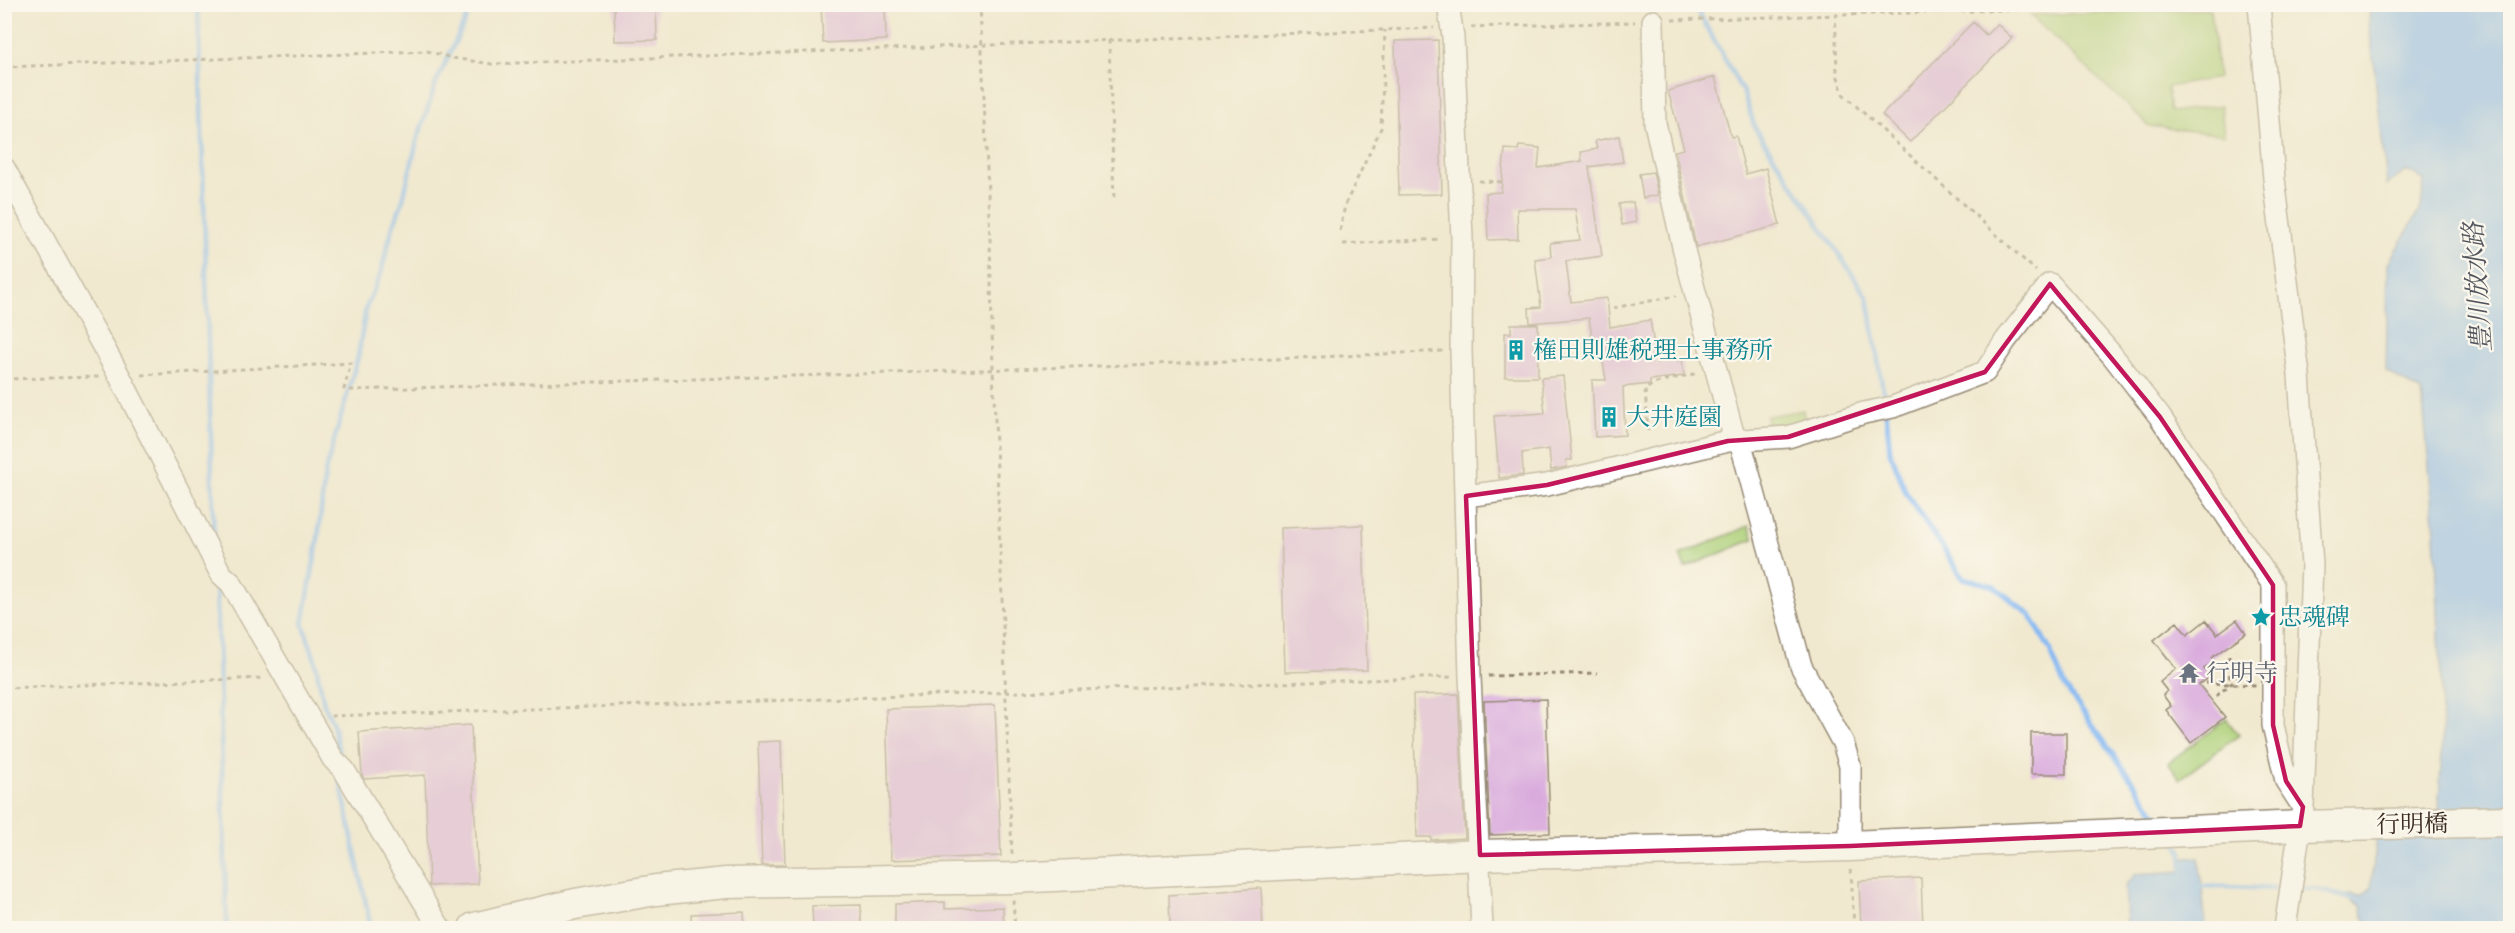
<svg xmlns="http://www.w3.org/2000/svg" width="2515" height="933" font-family="'Sorts Mill Goudy','Noto Serif JP',serif">
<style>
.green{fill:#add079;stroke:#747d4c;stroke-width:1.5}
.water{fill:#85b9f3;stroke:#607288;stroke-width:1.5}
.lines{fill:none;stroke-linecap:round;stroke-linejoin:round}
.stream{stroke:#85b9f3;stroke-width:5}
.building{fill:#d9abdd}
.street-casing{stroke:#968a76;stroke-width:24}
.secondary-casing{stroke:#968a76;stroke-width:33}
.path{stroke:#968a76;stroke-width:3;stroke-dasharray:4.5 4.5;stroke-linecap:butt}
.street{stroke:#fff;stroke-width:21}
.secondary{stroke:#fff;stroke-width:30}
.marked{fill:none;stroke:#c2185b;stroke-width:4.5;stroke-linejoin:round}
.labels{text-anchor:middle;stroke-width:4.5;stroke-linejoin:round;paint-order:stroke}
.culture-label{font-size:24px;fill:#0d838f;stroke:#fbf7ec;text-anchor:start}
.worship-label{font-size:24px;fill:#5b616d;stroke:#fbf7ec;text-anchor:start}
.street-label{font-size:24px;fill:#3b2a1e;stroke:#fbf7ec}
.water-label{font-size:26px;font-style:italic;fill:#51555e;stroke:#fbf7ec}
</style>
<rect width="100%" height="100%" fill="#fbf7ec"/>
<filter id="ink" filterUnits="userSpaceOnUse"><feTurbulence type="fractalNoise" baseFrequency=".0167" numOctaves="2"/><feDisplacementMap in="SourceGraphic" scale="12" xChannelSelector="R" yChannelSelector="G"/><feConvolveMatrix kernelMatrix="1 2 1 2 8 2 1 2 1" color-interpolation-filters="sRGB"/></filter>
<filter id="wash" filterUnits="userSpaceOnUse"><feTurbulence type="fractalNoise" baseFrequency=".008" numOctaves="4" result="noise"/><feDisplacementMap in="SourceGraphic" scale="24" xChannelSelector="R" yChannelSelector="G"/><feGaussianBlur stdDeviation="1.35" result="paint"/><feColorMatrix in="noise" values="0 0 0 0 0 0 0 0 0 0 0 0 0 0 0 0 0 1.4 0 .05"/><feComposite in="paint" operator="in"/></filter>
<g filter="url(#wash)">
<rect width="100%" height="100%" fill="#f1e9cf"/>
<!-- green -->
<path class="green" d="M2211 9 2218 78 2167 87 2170 112 2221 105 2224 135 2149 126 2030 15Z
M1803 410 1805 424 1786 429H1768L1766 416Z
M1749 526 1754 539 1685 568 1680 555Z
M2226 719 2239 735 2180 779 2168 763Z"/>
<!-- water -->
<path class="water" d="M2370 5H2510V408L2507 410 2508 441 2510 443V928H2372L2363 917 2362 906 2348 899V895L2361 896 2371 888 2379 819 2438 811 2443 740 2435 532 2422 392 2386 371 2388 263 2421 208 2424 180 2406 171 2387 185 2369 22Z
M2199 857 2206 928H2127L2125 885 2136 874 2182 871 2183 858Z"/>
<g class="lines">
<!-- stream -->
<path class="stream" d="M198 4 214 542
M1694 4 1744 94 1755 128 1868 298 1885 403
M1886 412 1890 451 1906 493 1963 578 1994 586 2030 615 2049 648 2065 687 2161 821
M216 579 227 928
M339 753 333 724 324 704 315 660 303 624 318 539 325 472 358 357 366 308 380 276 393 226 402 203 417 141 436 83 473 4
M339 775 371 928
M2175 841 2182 852 2183 878
M2196 886 2285 889
M2295 889H2315L2353 899"/>
</g>
<g id="blocks">
<!-- building -->
<path class="building" d="M614 4H656L657 40 615 41Z
M821 4H885L886 40 823 43Z
M1973 22 1986 35 1997 24 2012 38 1910 142 1882 115Z
M1438 40 1442 194 1399 195 1395 41Z
M1715 77 1731 137 1736 136 1746 174 1766 168 1780 225 1696 247 1675 151 1684 149 1668 91Z
M1619 136 1623 162 1589 167 1602 256 1566 261 1571 302 1607 298 1610 327 1650 320 1657 363 1682 360 1684 376 1650 380V384L1623 387 1625 435 1595 437 1592 380H1606L1601 350 1594 351 1589 318 1530 323 1529 308 1541 307 1535 259 1551 257 1550 243 1580 240 1575 209H1517L1518 239 1488 240 1486 193 1501 192 1505 149 1518 150 1519 146 1540 148 1538 168 1582 161 1581 152 1597 149 1595 141Z
M1653 172 1658 195 1643 198 1639 174Z
M1633 202 1636 222 1622 225 1619 204Z
M1511 324H1538V377H1505V333H1511Z
M1563 376 1572 460H1566L1567 467 1551 470 1549 449 1522 453 1523 475 1499 478 1494 416 1545 413 1541 378Z
M1363 525 1367 670 1285 672 1281 528Z
M2206 620 2217 634 2237 620 2246 633 2211 658 2214 661 2204 669 2210 677 2199 685 2225 717 2191 743 2166 710 2171 706 2163 695 2167 691 2160 682 2176 669 2154 640 2177 622 2187 635Z
M1458 694 1465 838 1431 840V837H1417L1413 695Z
M1546 699 1550 833 1490 835 1484 701Z
M995 705 1001 856 891 860 886 709Z
M471 725 478 884 429 886 425 775 364 779 362 775 359 732Z
M2031 733H2066V774H2031Z
M781 741 785 865H762L758 742Z
M1921 878 1923 928H1861L1859 881Z
M1261 888 1263 928H1170L1169 895Z
M945 902V909L1003 907 1004 928H895V904Z
M861 905V928H813L812 906Z
M744 912 745 928H692L691 914Z"/>
</g>
</g>
<g filter="url(#ink)">
<use href="#blocks" fill-opacity="0" stroke="#968a76" stroke-width="1.5"/>
<g class="lines">
<!-- street casing -->
<g class="street-casing">
<path id="street" d="M1448 4 1453 37 1462 238 1461 350 1470 677 1482 928
M2259 4 2274 179 2299 375 2312 565 2303 807 2285 928
M1653 21 1655 123 1683 247 1733 433 1742 448 1801 666 1843 743 1850 766V846
M4 168 120 377 221 574 231 583 333 759 344 770 440 928
M1466 496 1547 485 1728 441 1788 437 1864 413 1893 407 1985 372 2006 340 2050 284 2112 355 2160 417 2273 585V725L2286 781 2303 807"/>
</g>
<!-- secondary casing -->
<g class="secondary-casing">
<path id="secondary" d="M474 928 575 904 656 890 726 883 1013 878 1480 855 1850 846 2300 826 2510 821"/>
</g>
<!-- path -->
<path class="path" d="M980 4 990 240 993 368 1012 855
M1835 4 1837 74 1843 94 2036 271
M1672 20 2208 4
M1471 27 1635 22
M1109 40 1114 201
M4 67 427 51 452 58 492 64 1434 28
M1479 181 1505 182
M1340 231 1345 205 1381 128 1385 30
M1343 244 1442 239
M1613 308 1676 296
M141 375 351 363 344 389 352 390C716 377 1080 370 1443 351
M4 379 99 377
M1648 431 1645 389 1656 383 1698 373
M2229 656 2230 684
M1488 676 1597 673
M2206 683 2256 685
M4 688 264 678
M2216 696 2249 669
M331 716 1451 677
M1851 869 1854 928
M1013 900 1015 928"/>
<!-- street -->
<use href="#street" class="street"/>
<!-- secondary -->
<use href="#secondary" class="secondary"/>
</g>
</g>
<!-- marked area -->
<path d="M0 0H2515V933H0ZM2050 284 2160 417 2273 585V725L2286 781 2303 807 2300 826 1850 846 1480 855 1466 496 1547 485 1728 441 1788 437 1985 372Z" fill="#f1e9cf" fill-opacity=".55" fill-rule="evenodd"/>
<path class="marked" d="M2050 284 2160 417 2273 585V725L2286 781 2303 807 2300 826 1850 846 1480 855 1466 496 1547 485 1728 441 1788 437 1985 372Z"/>
<!-- icons -->
<defs>
<g id="building-bare" transform="scale(1.62)"><path d="M-4-6H4V6H1V3H-1V6H-4ZM-2.5-4.3h1.7v1.8h-1.7ZM.8-4.3h1.7v1.8H.8ZM-2.5-1h1.7V.8h-1.7ZM.8-1h1.7V.8H.8Z" fill="#0f9aa8" stroke="#fbf7ec" stroke-width="2.5" paint-order="stroke"/></g>
<g id="sight-bare" transform="scale(1.62)"><path d="M0-6L1.8-2.2L6-1.7L2.9 1.2L3.7 5.4L0 3.3L-3.7 5.4L-2.9 1.2L-6-1.7L-1.8-2.2Z" fill="#0f9aa8" stroke="#fbf7ec" stroke-width="2.5" paint-order="stroke"/></g>
<g id="temple-bare" transform="scale(1.62)"><path d="M0-6L5-2H3V0L6.5 2.5H4V6H1.5V3h-3V6H-4V2.5H-6.5L-3 0V-2H-5Z" fill="#6b7280" stroke="#fbf7ec" stroke-width="2.5" paint-order="stroke"/></g>
</defs>
<g fill-rule="evenodd">
<use href="#building-bare" x="1516" y="350"/>
<use href="#building-bare" x="1609" y="417"/>
<use href="#sight-bare" x="2261" y="617"/>
<use href="#temple-bare" x="2189" y="673"/>
</g>
<g class="labels">
<!-- culture labels -->
<g class="culture-label">
<text x="1533" y="358">権田則雄税理士事務所</text>
<text x="1626" y="425">大井庭園</text>
<text x="2278" y="625">忠魂碑</text>
</g>
<!-- worship labels -->
<g class="worship-label">
<text x="2206" y="681">行明寺</text>
</g>
<!-- street labels -->
<g class="street-label">
<text transform="translate(2412 824) rotate(-1)" y="8">行明橋</text>
</g>
<!-- water labels -->
<g class="water-label">
<text transform="translate(2477 287) rotate(-94)" y="9">豊川放水路</text>
</g>
</g>
<!-- margin -->
<rect width="2515" height="933" fill="none" stroke="#fbf7ec" stroke-width="24"/>
</svg>
